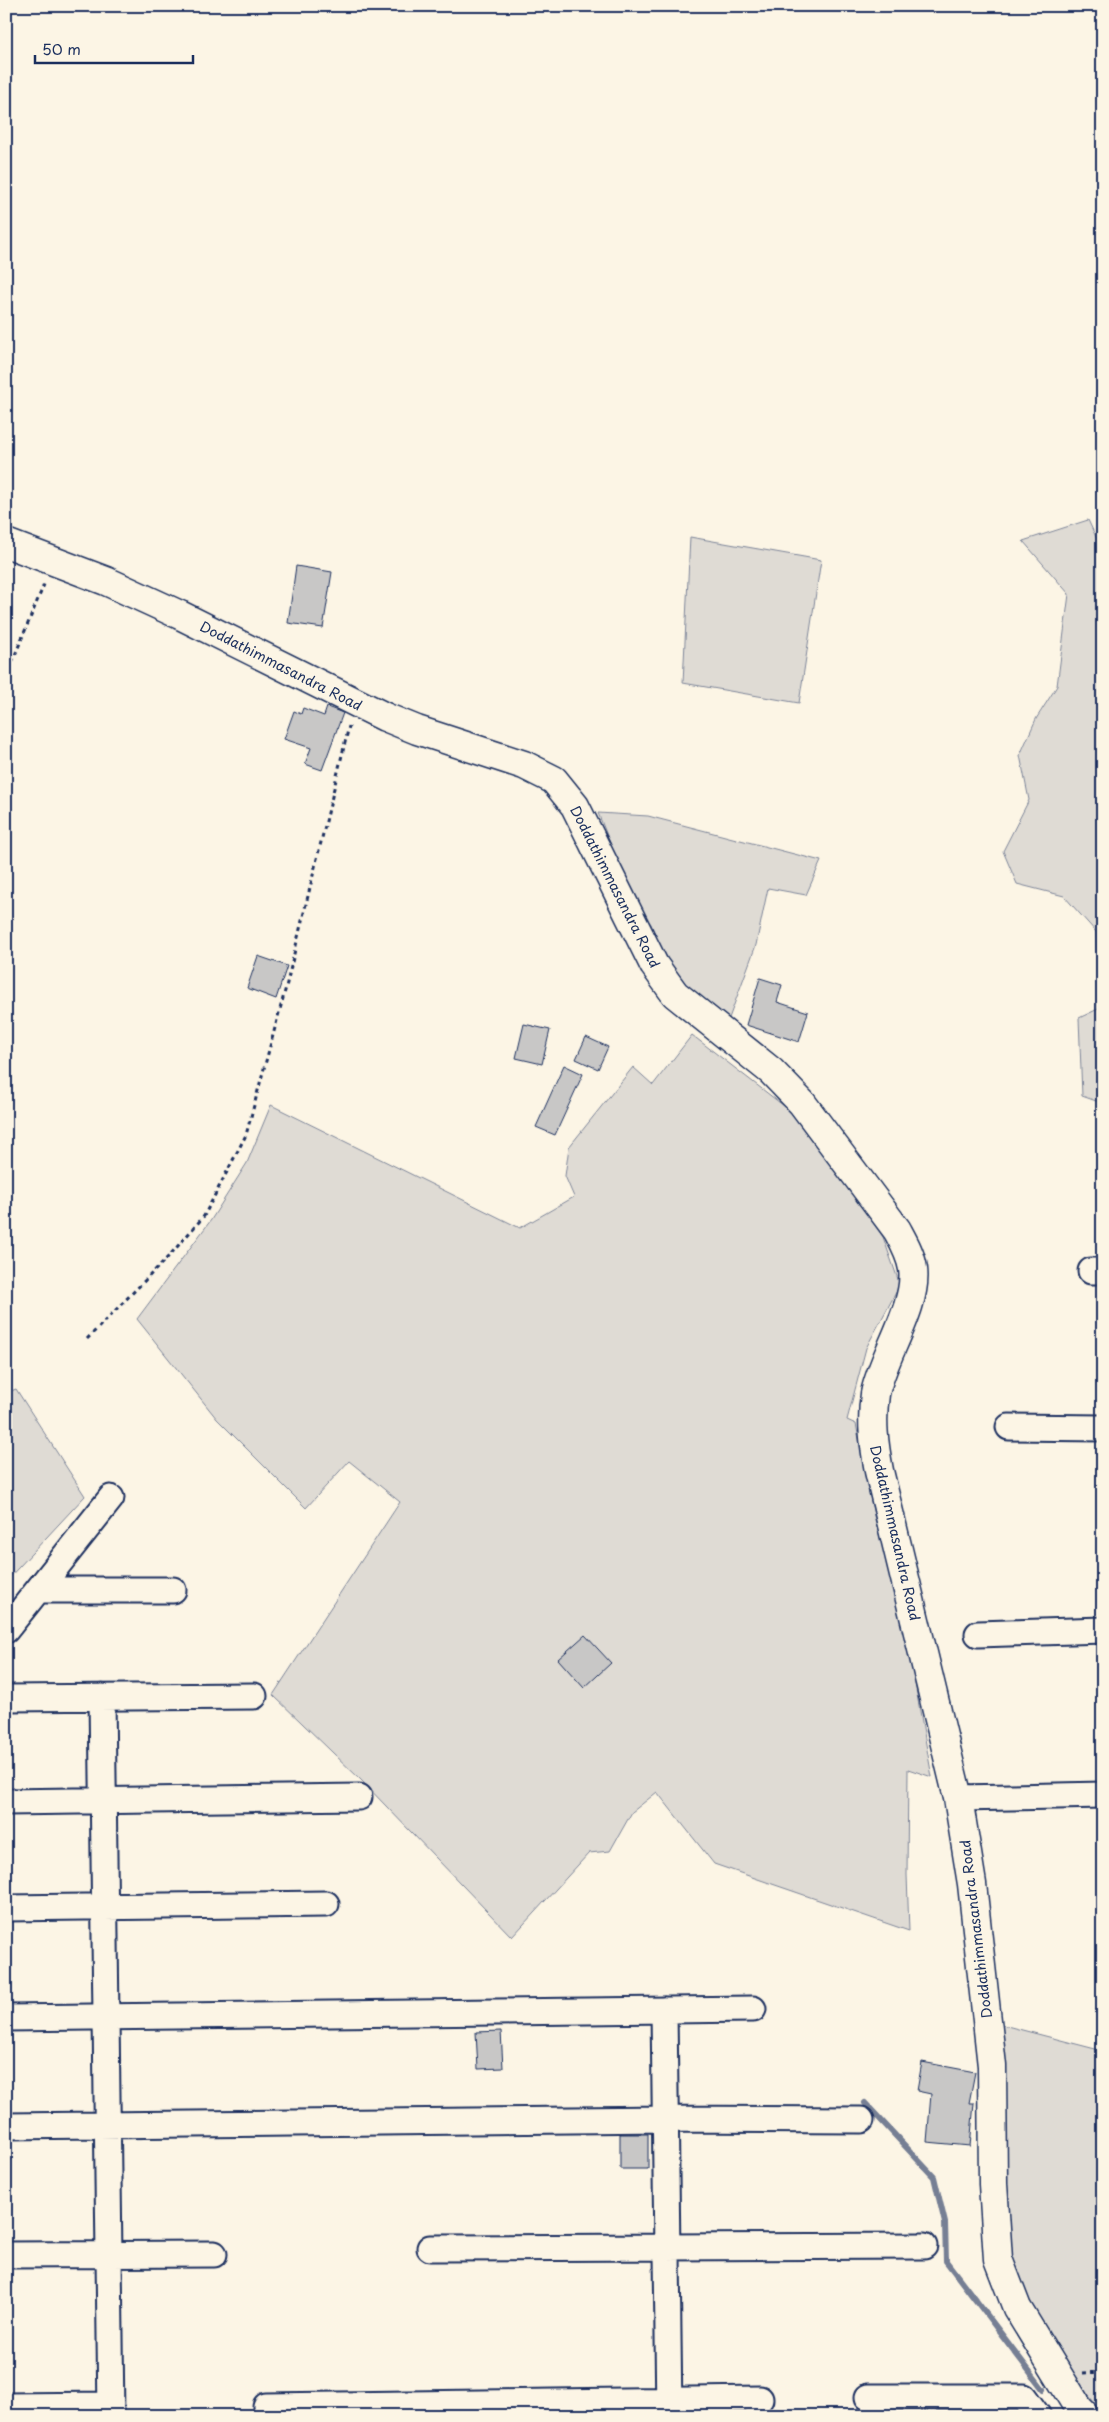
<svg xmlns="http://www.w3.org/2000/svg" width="1109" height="2422" font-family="'Playpen Sans',sans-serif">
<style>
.green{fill:#dfdbd4;stroke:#7d8599}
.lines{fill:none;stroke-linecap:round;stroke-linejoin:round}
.stream{stroke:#767f94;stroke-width:6}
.building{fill:#c8c7c6;stroke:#1b2f5e}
.minor-casing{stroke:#1b2f5e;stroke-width:29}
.tertiary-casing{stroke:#1b2f5e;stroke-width:31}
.path{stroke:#1b2f5e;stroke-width:3;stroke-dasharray:4 4;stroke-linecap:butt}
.minor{stroke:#fcf5e5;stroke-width:25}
.tertiary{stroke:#fcf5e5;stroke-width:28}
.labels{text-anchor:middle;stroke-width:4.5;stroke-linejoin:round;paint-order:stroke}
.street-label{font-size:14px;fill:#1b2f5e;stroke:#fcf5e5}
</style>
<rect width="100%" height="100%" fill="#fcf5e5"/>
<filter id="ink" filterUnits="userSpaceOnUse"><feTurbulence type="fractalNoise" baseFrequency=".02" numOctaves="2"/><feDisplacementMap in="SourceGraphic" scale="10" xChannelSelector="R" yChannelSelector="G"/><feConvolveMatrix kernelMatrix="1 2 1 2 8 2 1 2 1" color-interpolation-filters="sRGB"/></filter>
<g filter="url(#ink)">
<!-- green -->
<path class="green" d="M1088 520 1103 552V1088L1099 1102 1082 1096 1079 1018 1098 1009 1096 932 1064 896 1017 884 1003 851 1029 800 1020 755 1036 719 1057 686 1069 594 1023 541Z
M690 537 821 560 799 703 683 683Z
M598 813 648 816 821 861 806 895 768 888 756 945 728 1021 694 993 675 972 657 940 651 924 633 900Z
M692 1035 797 1116 883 1237 900 1285 866 1348 847 1420 856 1424 874 1516 903 1618 932 1777 908 1769 907 1875 909 1931 714 1864 657 1792 632 1812 610 1851 589 1853 512 1937 361 1780 273 1695 400 1502 349 1461 306 1508 217 1419 137 1319 211 1220 247 1163 271 1105 520 1228 574 1197 565 1176 569 1147 633 1067 653 1085Z
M16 1389 85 1496 6 1581V1393Z
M999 2024 1103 2051V2412L1079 2385 1029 2316 1006 2251Z"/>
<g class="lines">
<!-- stream -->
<path class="stream" d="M865 2103 934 2177 945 2223 946 2261 1043 2389"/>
</g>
<!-- building -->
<path class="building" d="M296 566 332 572 323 628 288 623Z
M327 707 343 713 322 770 305 764 311 748 284 739 294 711 301 714 303 708 324 716Z
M258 956 287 966 276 999 247 988Z
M760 978 782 985 777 1002 808 1012 799 1042 746 1025Z
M524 1024 550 1030 542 1064 516 1058Z
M586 1037 608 1047 598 1069 576 1059Z
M564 1065 583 1074 555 1135 536 1127Z
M585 1635 611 1663 584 1688 558 1659Z
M501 2031 503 2068 478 2069 476 2032Z
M922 2062 975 2072 969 2103H974L970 2146 927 2142 931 2094 917 2091Z
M620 2134H648V2169H620Z"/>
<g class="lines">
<!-- minor casing -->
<g class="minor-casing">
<path id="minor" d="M1091 1271H1103
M1009 1427 1103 1428
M39 1590H173
M6 1630 111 1498
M978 1634 1103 1630
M102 1697 111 2416
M6 1698 254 1696
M958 1798 1103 1795
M6 1802 359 1797
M6 1908 326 1904
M664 2010 669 2416
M6 2018 753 2009
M6 2126 665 2119 861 2120
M430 2248 924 2246
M6 2255 214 2254
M868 2397H1024L1038 2416
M6 2406 111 2405
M266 2416V2406L760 2399"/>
</g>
<!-- tertiary casing -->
<g class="tertiary-casing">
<path id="tertiary" d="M6 543 106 581 180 615 385 717 417 730 524 765 554 780 575 806 654 965 675 994 771 1071 802 1103 897 1230C904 1243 911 1255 913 1269 918 1306 882 1357 875 1394 871 1422 874 1444 879 1471L958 1798 972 1884 992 2066 993 2184 998 2259 1017 2308 1079 2409 1086 2416"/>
</g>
<!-- path -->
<path class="path" d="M6 677 45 582
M87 1339 170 1255 204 1216 246 1135 286 987 349 726
M1083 2373 1103 2372"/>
<!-- minor -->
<use href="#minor" class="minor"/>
<!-- tertiary -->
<use href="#tertiary" class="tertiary"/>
</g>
</g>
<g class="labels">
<!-- street labels -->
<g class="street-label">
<text transform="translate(281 666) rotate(27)" y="5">Doddathimmasandra Road</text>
<text transform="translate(615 887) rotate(63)" y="5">Doddathimmasandra Road</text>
<text transform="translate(895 1533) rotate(77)" y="5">Doddathimmasandra Road</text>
<text transform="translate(976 1929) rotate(-97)" y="5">Doddathimmasandra Road</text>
</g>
</g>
<!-- margin -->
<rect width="1109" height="2422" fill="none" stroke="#fcf5e5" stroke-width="25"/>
<rect x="12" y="12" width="1084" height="2397" fill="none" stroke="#1b2f5e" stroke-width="2" filter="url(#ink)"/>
<!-- scale -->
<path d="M35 55v8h158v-8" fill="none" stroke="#1b2f5e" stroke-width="2.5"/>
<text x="42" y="55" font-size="15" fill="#1b2f5e" stroke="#fcf5e5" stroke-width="4" paint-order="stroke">50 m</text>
</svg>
